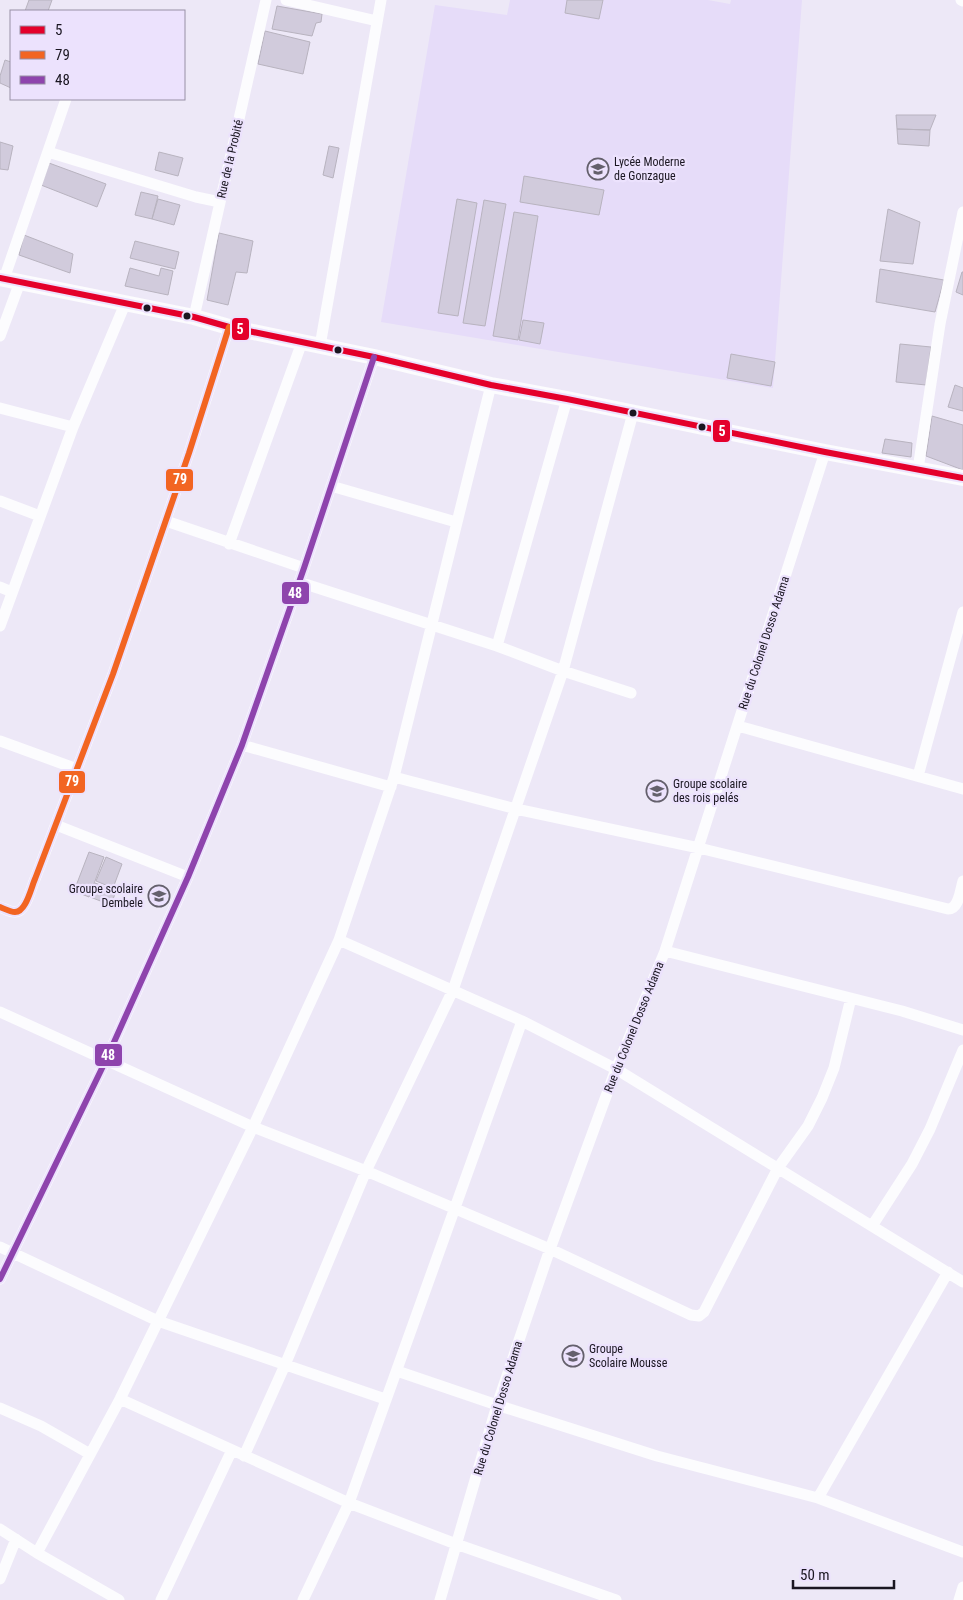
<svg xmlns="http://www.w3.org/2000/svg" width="963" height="1600" font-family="'Roboto Condensed',sans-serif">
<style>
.built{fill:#e6dcf9}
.building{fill:#d1cbdc;stroke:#b8b3bf}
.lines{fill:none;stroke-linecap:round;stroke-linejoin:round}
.street{stroke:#fcfcfe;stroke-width:11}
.secondary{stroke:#fcfcfe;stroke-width:16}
.bus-1-casing{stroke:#ece2fd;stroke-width:10}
.bus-2-casing{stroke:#ece2fd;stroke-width:10}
.bus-3-casing{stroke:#ece2fd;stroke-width:10}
.bus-1{stroke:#e4002b;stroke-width:6}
.bus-2{stroke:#f26522;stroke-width:6}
.bus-3{stroke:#8e44ad;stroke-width:6}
.bus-dot{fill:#1a1621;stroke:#ece2fd;stroke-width:2}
.labels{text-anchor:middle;stroke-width:4.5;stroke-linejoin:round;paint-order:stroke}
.street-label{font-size:12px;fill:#1a1621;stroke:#ece2fd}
.poi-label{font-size:12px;fill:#1a1621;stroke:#ece2fd;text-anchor:start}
.line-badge{stroke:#ece2fd;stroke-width:2}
.badge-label{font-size:14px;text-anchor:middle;font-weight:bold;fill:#fff}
</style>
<rect width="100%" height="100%" fill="#ede8f7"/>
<!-- built -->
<path class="built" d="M510 0H708L730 4 731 0H802L773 388 381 322 435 5 507 15Z"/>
<!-- building -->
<path class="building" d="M29 0H52L48 11H25Z
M567 0H603L599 19 565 13Z
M277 6 322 14 321 22 316 23 312 36 272 29Z
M265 31 310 42 303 74 258 64Z
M5 60 11 62V88L0 83V76Z
M896 115H936L930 130 897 129Z
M897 129 930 130 929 146 898 144Z
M0 142 13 146 8 170 0 169Z
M329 146 339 148 333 178 323 175Z
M159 152 183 158 178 176 155 170Z
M49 163 106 184 97 207 41 185Z
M524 176 604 190 599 215 520 202Z
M141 192 158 196 152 219 135 215Z
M158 199 180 205 174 225 152 219Z
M457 199 477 203 458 316 438 313Z
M484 200 506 204 485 326 463 323Z
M888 209 920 222 913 264 880 261Z
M514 212 538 216 518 340 493 336Z
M219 233 253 241 247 273 236 272 228 305 207 300Z
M24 235 73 254 70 273 19 255Z
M135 241 179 252 175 269 130 258Z
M130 268 159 276 161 268 173 271 168 295 125 286Z
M880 269 944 280 935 312 876 302Z
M962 272H963V295L956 292Z
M523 320 544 323 540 344 519 340Z
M900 344 931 347 926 385 896 382Z
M731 354 775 362 771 386 727 378Z
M955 385 963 388V411L948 407Z
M932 416 963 425V470L926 456Z
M885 439 912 443 911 457 882 453Z
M89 852 104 857 89 897 74 891Z
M106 857 122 864 113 888 96 881Z
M95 883 116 891 111 905 90 897Z"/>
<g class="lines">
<!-- street -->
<path class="street" d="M286 0 377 21
M961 0 963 1
M48 152 196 197 220 202
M4 279 66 99
M194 317 266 0
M0 336 20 282
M320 346 381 0
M0 408 73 427
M918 469 940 324 963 212
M331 486 456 522
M0 501 40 516
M166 521 304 568
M229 544 302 342
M299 582 497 646 563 671 631 693
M0 587 12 592
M0 626 73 427 125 304
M497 646 567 399
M738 726 963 789
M0 741 77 769
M242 745 391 787
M918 776 963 612
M394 777 516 809 699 848 948 909C959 909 960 891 963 881
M56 825 188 877
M0 907C5 909 10 912 15 912 26 912 31 888 35 879L113 674 189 453 229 327
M339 940 522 1021 616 1069 963 1282
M665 951 902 1011 963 1030
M0 1012 253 1127 366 1171 550 1249 691 1315 699 1316 704 1312 778 1168 808 1126 822 1098 834 1068 851 998
M872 1226 912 1164 930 1129 963 1050
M0 1247 158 1321 385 1399
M0 1279 106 1060 188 877 242 745 304 568 374 357
M397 1371 497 1405 657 1456 818 1498 963 1552
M120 1399 349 1503 456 1544 616 1600
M0 1408 41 1426 90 1454
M244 1456 285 1365 366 1171 453 990 563 671 633 413
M818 1498 948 1272
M0 1529 37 1553 119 1600
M37 1553 120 1399 253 1127 339 940 394 777 491 385
M0 1579 16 1539
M161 1600 232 1450
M303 1600 349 1503 522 1021
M440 1600 497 1405 550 1249 616 1069 665 951 825 452
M959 1600 963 1587"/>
<!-- secondary -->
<path class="secondary" d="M0 278 194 317 229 327 374 357 491 385 567 399 825 452 963 478"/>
<!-- bus-1 casing -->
<g class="bus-1-casing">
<path id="bus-1" d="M0 278 194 317 229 327 374 357 491 385 567 399 825 452 963 478"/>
</g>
<!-- bus-2 casing -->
<g class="bus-2-casing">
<path id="bus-2" d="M0 907C5 909 10 912 15 912 26 912 31 888 35 879L113 674 189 453 229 327"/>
</g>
<!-- bus-3 casing -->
<g class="bus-3-casing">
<path id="bus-3" d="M0 1279 106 1060 188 877 242 745 304 568 374 357"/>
</g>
<!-- bus-1 -->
<use href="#bus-1" class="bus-1"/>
<!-- bus-2 -->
<use href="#bus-2" class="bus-2"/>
<!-- bus-3 -->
<use href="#bus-3" class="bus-3"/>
</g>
<!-- icons -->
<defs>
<g id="school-ring" transform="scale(1.125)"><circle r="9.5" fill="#ece2fd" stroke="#64606c" stroke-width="1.5"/><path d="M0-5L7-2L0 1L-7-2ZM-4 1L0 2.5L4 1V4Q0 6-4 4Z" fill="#64606c"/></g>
</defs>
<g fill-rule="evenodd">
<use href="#school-ring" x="598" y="169"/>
<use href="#school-ring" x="657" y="791"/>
<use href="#school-ring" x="159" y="896"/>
<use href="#school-ring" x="573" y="1356"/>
</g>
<!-- markers -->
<g class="bus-dot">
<circle cx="147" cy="308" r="4.5"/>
<circle cx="187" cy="316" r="4.5"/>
<circle cx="338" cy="350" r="4.5"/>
<circle cx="633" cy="413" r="4.5"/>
<circle cx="702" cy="427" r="4.5"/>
</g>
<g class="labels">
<!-- street labels -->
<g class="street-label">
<text transform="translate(230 159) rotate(-77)" y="4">Rue de la Probité</text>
<text transform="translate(764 643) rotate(-72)" y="4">Rue du Colonel Dosso Adama</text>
<text transform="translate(634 1027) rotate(-68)" y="4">Rue du Colonel Dosso Adama</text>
<text transform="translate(498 1408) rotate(-73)" y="4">Rue du Colonel Dosso Adama</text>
</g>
<!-- poi labels -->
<g class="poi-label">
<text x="614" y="166">Lycée Moderne<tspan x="614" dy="14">de Gonzague</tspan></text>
<text x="673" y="788">Groupe scolaire<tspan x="673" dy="14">des rois pelés</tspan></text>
<text x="143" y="893" text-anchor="end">Groupe scolaire<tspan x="143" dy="14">Dembele</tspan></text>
<text x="589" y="1353">Groupe<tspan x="589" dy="14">Scolaire Mousse</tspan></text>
</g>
</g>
<g class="line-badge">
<rect x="231" y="317" width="19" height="24" rx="5" fill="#e4002b"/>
<rect x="712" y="419" width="19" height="24" rx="5" fill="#e4002b"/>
<rect x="165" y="468" width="29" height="24" rx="5" fill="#f26522"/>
<rect x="281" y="581" width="29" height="24" rx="5" fill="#8e44ad"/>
<rect x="58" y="770" width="28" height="24" rx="5" fill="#f26522"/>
<rect x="94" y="1043" width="29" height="24" rx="5" fill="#8e44ad"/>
</g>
<g class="badge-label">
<text x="240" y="334">5</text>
<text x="722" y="436">5</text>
<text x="180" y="484">79</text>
<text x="295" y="598">48</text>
<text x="72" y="786">79</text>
<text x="108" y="1060">48</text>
</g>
<!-- legend -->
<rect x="10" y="10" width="175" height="90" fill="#ece2fd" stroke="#9890a5"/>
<rect x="20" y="26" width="25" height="8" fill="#e4002b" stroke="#9890a5"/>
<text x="55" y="35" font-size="15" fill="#1a1621">5</text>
<rect x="20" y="51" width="25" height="8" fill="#f26522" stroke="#9890a5"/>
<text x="55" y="60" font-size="15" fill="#1a1621">79</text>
<rect x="20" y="76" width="25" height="8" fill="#8e44ad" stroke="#9890a5"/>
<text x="55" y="85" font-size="15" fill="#1a1621">48</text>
<!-- scale -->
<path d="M793 1580v8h101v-8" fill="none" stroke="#1a1621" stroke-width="2.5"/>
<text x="800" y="1580" font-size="15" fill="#1a1621" stroke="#ece2fd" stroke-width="4" paint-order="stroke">50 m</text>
</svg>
